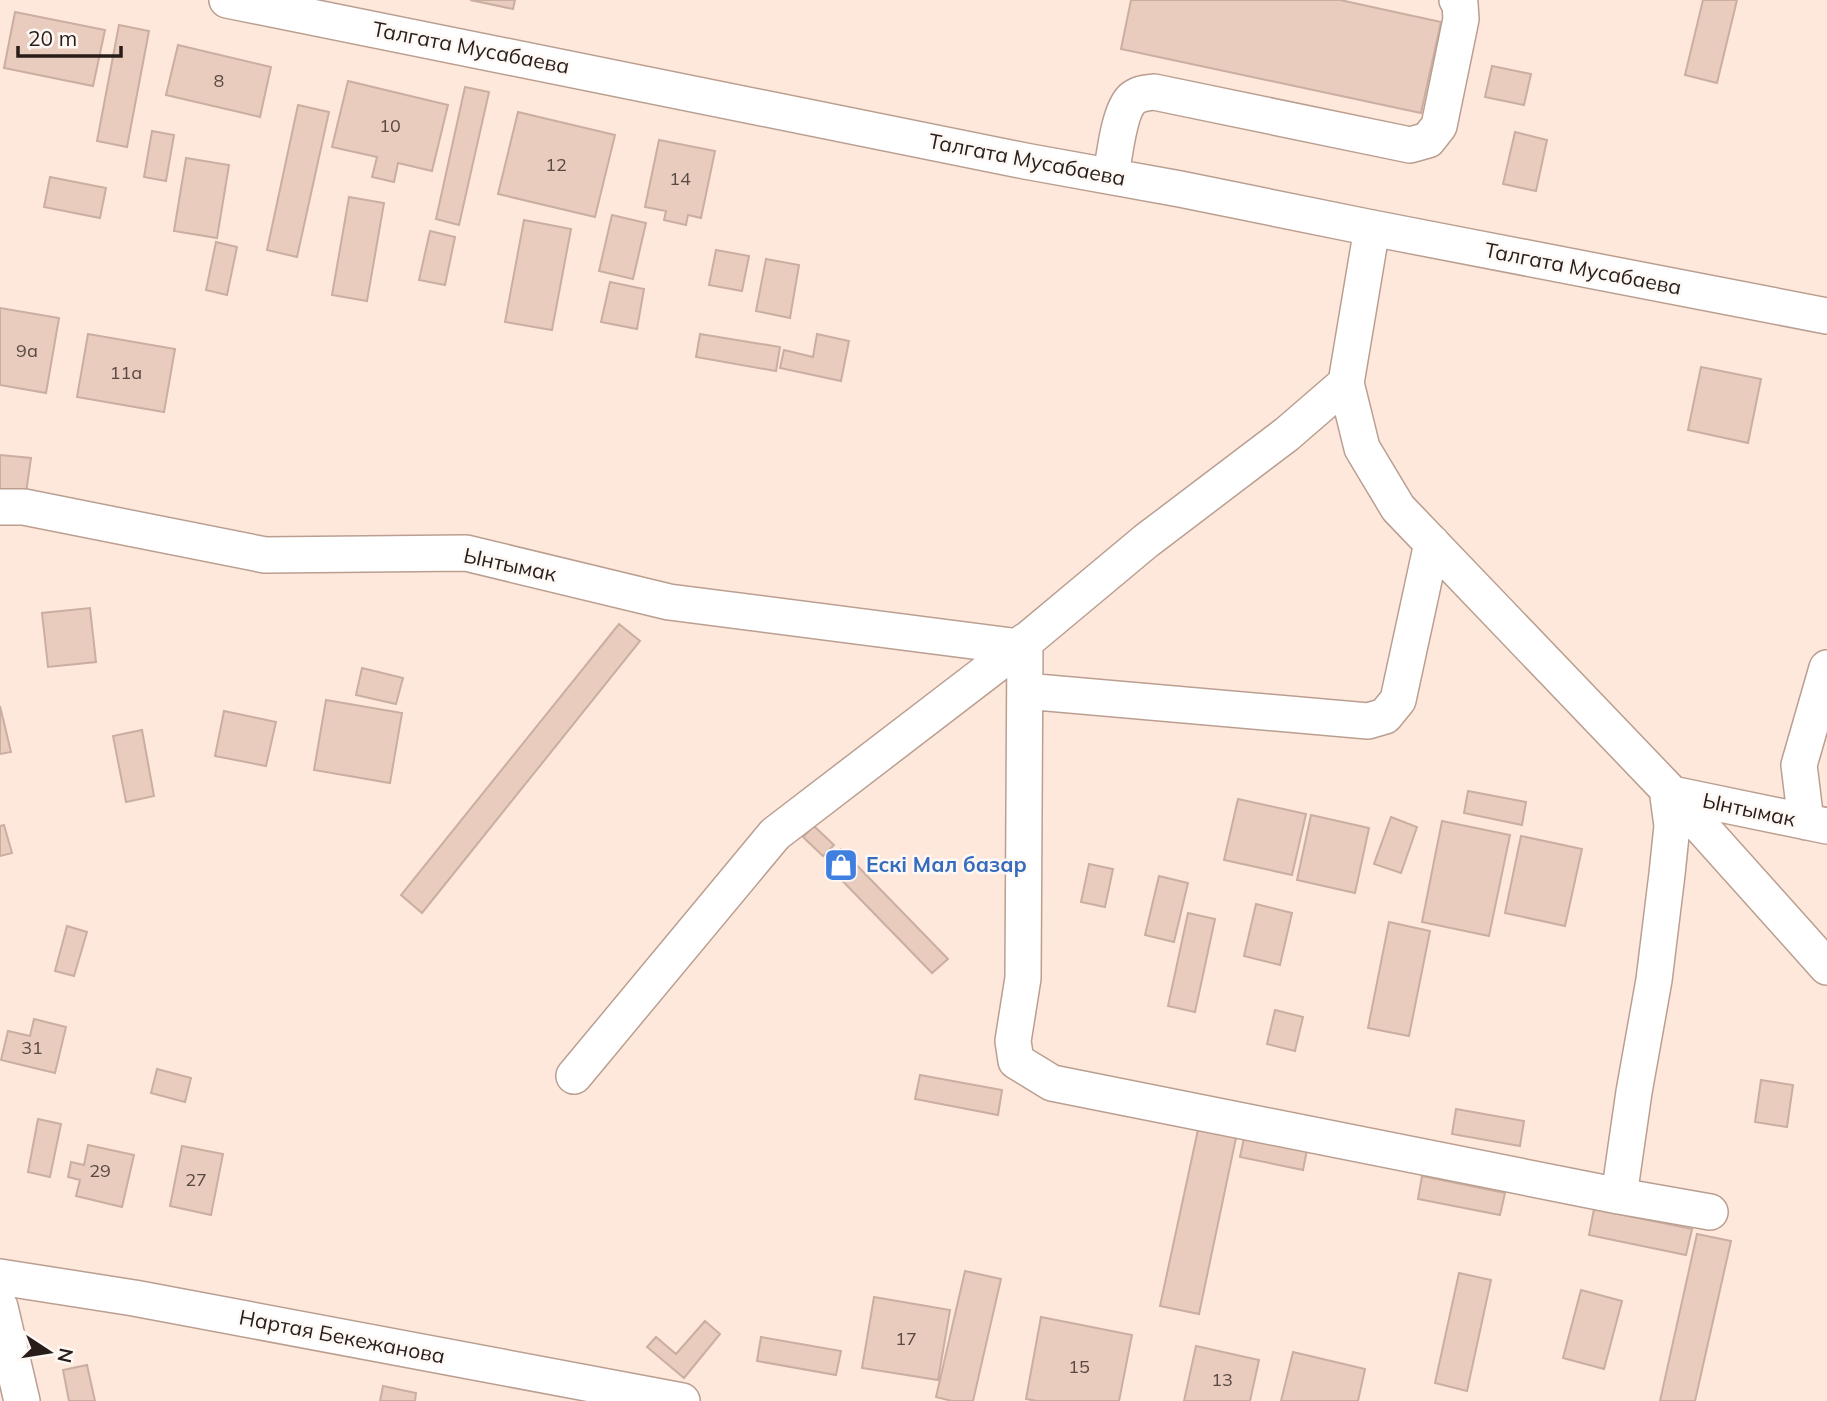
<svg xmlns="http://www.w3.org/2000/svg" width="1827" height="1401" font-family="Mulish,sans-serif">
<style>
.building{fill:#e9ccbe;stroke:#caaea1;stroke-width:2}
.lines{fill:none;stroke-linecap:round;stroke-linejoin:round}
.street-casing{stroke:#ba9f91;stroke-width:38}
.street{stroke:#fff;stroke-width:35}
.labels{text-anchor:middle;stroke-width:5;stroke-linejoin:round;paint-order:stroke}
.number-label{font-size:18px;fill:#584942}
.street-label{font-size:21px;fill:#281d18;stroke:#fef8f5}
.shop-label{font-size:21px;font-weight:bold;fill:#366cbe;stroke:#fef8f5;text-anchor:start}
</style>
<rect width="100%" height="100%" fill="#fee7db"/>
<!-- building -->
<path class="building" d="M470 0H515L513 9Z
M1131 0H1340L1441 22 1421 113 1121 49Z
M1703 0H1737L1717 83 1685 75Z
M15 12 105 30 93 86 4 68Z
M119 25 149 31 127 147 97 141Z
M178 45 271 67 260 117 166 95Z
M1492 66 1531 74 1524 105 1485 97Z
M348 81 448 105 432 171 398 163 394 182 372 177 377 157 332 147Z
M465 87 489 92 459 225 436 219Z
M298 105 329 112 297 257 267 250Z
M518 112 615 135 595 217 498 194Z
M152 131 174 135 166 181 144 177Z
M1515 132 1547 140 1536 191 1503 184Z
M659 140 715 151 701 218 688 215 686 225 664 220 666 211 645 207Z
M186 158 229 165 217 238 174 231Z
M50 177 106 188 100 218 44 207Z
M349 197 384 203 367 301 332 295Z
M612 215 646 223 633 279 599 271Z
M524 220 571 229 552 330 505 322Z
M430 231 455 237 445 285 419 280Z
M216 242 237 247 227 295 206 290Z
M716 250 749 256 742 291 709 285Z
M766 259 799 265 790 318 756 311Z
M610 282 644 289 637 329 601 322Z
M0 308 59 318 46 393 0 385Z
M88 334 175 349 164 412 77 397Z
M700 334 780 347 776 371 696 357Z
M817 334 849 341 841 381 780 368 784 350 813 357Z
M1701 367 1761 379 1748 443 1688 430Z
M0 455 31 458 25 500 0 497Z
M90 608 96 662 48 667 42 613Z
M619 624 640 641 422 913 401 895Z
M362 668 403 678 396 704 356 695Z
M326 700 402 713 390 783 314 770Z
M0 706 11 752 0 754Z
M224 711 276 722 266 766 215 756Z
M142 730 154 796 126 802 113 736Z
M1468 791 1526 802 1522 825 1464 813Z
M1238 799 1306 814 1292 875 1224 860Z
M1311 815 1369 828 1355 893 1297 880Z
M1391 817 1417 827 1401 873 1374 864Z
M1442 821 1510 835 1489 936 1422 922Z
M4 825 12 853 0 856V826Z
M814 826 834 845 823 856 803 837Z
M1521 836 1582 849 1565 926 1505 913Z
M841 849 948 959 932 973 826 864Z
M1089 864 1113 869 1105 907 1081 902Z
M1159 876 1188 883 1174 942 1145 935Z
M1256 904 1292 913 1280 965 1244 956Z
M1188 913 1215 919 1195 1012 1168 1006Z
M1389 922 1430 931 1409 1036 1368 1028Z
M67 926 87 932 74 976 55 971Z
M1275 1010 1303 1017 1295 1051 1267 1044Z
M34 1019 66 1027 55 1073 1 1060 8 1031 30 1036Z
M157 1069 191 1078 185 1102 151 1093Z
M920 1075 1002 1090 998 1115 915 1099Z
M1761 1080 1793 1085 1787 1127 1755 1122Z
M1456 1109 1524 1121 1520 1146 1452 1134Z
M38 1119 61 1124 50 1177 28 1172Z
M1199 1125 1237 1133 1199 1314 1160 1306Z
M1245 1133 1308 1145 1303 1170 1240 1157Z
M88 1145 134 1155 122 1207 76 1196 80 1180 68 1177 71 1162 84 1165Z
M182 1146 223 1154 211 1215 170 1206Z
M1422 1176 1505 1193 1500 1215 1418 1199Z
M1594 1209 1692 1229 1686 1255 1589 1235Z
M1697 1234 1731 1241 1695 1401H1660Z
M965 1271 1001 1279 973 1401H952L936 1397Z
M1459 1273 1491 1280 1467 1391 1435 1383Z
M1581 1290 1622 1301 1604 1369 1563 1358Z
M874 1297 950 1310 938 1380 862 1368Z
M1041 1317 1132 1335 1119 1401H1037L1026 1399Z
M705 1321 720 1334 684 1378 647 1347 656 1337 676 1354Z
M761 1337 841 1351 836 1375 757 1361Z
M1196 1346 1259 1360 1250 1401H1184Z
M1293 1352 1365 1369 1358 1401H1281Z
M87 1365 95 1401H69L63 1370Z
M383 1386 416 1393 415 1401H380Z"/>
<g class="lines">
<!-- street casing -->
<g class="street-casing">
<path id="street" d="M227 0 1025 161 1180 189 1372 228 1827 316
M1111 176C1114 158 1119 111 1132 99 1139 93 1146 93 1154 92L1410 145 1428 140 1439 126 1461 19 1460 4 1457 0
M1372 228 1346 383 1362 448 1398 508 1672 794 1827 967
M0 507H24L265 555 466 553 669 602 1019 647
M1025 641 1023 978 1013 1041 1016 1061 1052 1083 1619 1196 1710 1212
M1025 691 1368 721 1385 716 1398 700 1432 543
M1672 794 1827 826
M1806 822 1799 765 1827 668
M574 1076 775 834 1019 647 1146 541 1287 434 1346 383
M1619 1196 1634 1092 1654 980 1667 874 1672 826 1667 789
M0 1277 134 1298 682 1401
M0 1307 22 1401"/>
</g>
<!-- street -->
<use href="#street" class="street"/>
</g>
<!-- icons -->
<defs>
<g id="shop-square" transform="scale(1.75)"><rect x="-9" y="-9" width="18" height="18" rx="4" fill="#3f7fe0" stroke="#fef8f5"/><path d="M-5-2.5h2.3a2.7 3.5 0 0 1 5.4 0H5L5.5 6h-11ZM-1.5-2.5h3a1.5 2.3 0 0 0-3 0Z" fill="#fff"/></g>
</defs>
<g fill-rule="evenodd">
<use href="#shop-square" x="841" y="865"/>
</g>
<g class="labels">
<!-- number labels -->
<g class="number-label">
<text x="219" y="87">8</text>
<text x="390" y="132">10</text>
<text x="556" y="171">12</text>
<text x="680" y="185">14</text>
<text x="27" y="357">9а</text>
<text x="126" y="379">11а</text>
<text x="32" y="1054">31</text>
<text x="100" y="1177">29</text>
<text x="196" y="1186">27</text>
<text x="906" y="1345">17</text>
<text x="1079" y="1373">15</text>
<text x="1222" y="1386">13</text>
</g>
<!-- street labels -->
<g class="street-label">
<text transform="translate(471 48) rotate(11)" y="7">Талгата Мусабаева</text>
<text transform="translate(1027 160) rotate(11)" y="7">Талгата Мусабаева</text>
<text transform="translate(1583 269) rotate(11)" y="7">Талгата Мусабаева</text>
<text transform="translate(510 565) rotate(12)" y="7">Ынтымак</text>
<text transform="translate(1749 810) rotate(12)" y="7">Ынтымак</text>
<text transform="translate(342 1337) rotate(11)" y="7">Нартая Бекежанова</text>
</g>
<!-- shop labels -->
<g class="shop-label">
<text x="866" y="872">Ескі Мал базар</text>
</g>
</g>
<!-- north arrow -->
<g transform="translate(49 1352) rotate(102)" stroke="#fef8f5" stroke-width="5" paint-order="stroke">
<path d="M0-5L12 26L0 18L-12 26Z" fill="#281d18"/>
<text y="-10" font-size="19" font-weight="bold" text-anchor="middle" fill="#281d18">N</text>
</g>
<!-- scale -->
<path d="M18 46v10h103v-10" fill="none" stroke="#281d18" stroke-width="3.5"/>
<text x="28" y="46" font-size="21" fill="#281d18" stroke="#fef8f5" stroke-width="5" paint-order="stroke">20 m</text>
</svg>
